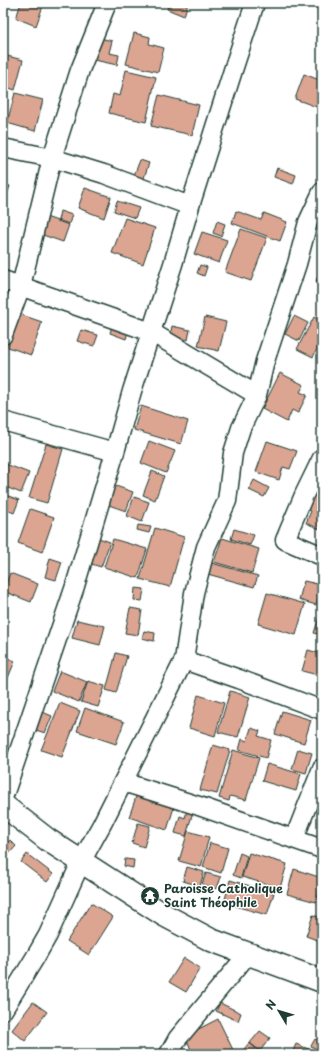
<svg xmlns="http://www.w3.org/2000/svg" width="325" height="1057" font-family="'Playpen Sans',sans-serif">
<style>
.building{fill:#dca592;stroke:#1f3d34}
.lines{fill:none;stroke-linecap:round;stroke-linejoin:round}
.street-casing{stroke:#1f3d34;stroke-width:21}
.secondary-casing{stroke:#1f3d34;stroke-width:25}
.street{stroke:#fff;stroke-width:18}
.secondary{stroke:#fff;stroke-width:22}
.labels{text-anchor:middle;stroke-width:3;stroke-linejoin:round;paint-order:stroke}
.poi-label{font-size:12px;font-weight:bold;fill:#1f3d34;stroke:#fff;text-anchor:start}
</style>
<rect width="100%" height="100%" fill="#fff"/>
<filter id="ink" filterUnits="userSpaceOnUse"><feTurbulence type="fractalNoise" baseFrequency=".025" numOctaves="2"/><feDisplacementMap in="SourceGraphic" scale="8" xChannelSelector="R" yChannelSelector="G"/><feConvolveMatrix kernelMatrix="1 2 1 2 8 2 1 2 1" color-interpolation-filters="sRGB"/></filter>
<g filter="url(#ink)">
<!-- building -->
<path class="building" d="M21 3H44L36 26 16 18Z
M169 3H188L184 16 167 9Z
M134 33 150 37 149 44 164 48 158 72 126 64Z
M96 37 112 41 109 53 119 55 117 65 90 59Z
M3 55 23 60 15 90 3 86Z
M126 70 156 77 146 122 109 113 113 94 120 96Z
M304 74 322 81V92L317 107 295 99Z
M15 93 43 100 35 131 7 123Z
M159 95 199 105 192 135 151 126Z
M140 160 149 163 143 181 133 178Z
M277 168 296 175 293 184 274 177Z
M3 184 10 186 3 206Z
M85 188 111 197 104 218 78 208Z
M117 201 139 208 135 218 114 211Z
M322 205V225L314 221Z
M60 211 72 215 69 224 58 220Z
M236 211 261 220 264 213 287 222 280 241 232 223Z
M46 217 69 225 63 242 40 234Z
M125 218 155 228 143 264 112 253Z
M217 221 225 224 221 236 213 233Z
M241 229 267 238 251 281 225 272Z
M202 232 227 240 219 263 194 254Z
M200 265 207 267 204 276 197 273Z
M321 269 322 270V283L316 281Z
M19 314 42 322 31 355 8 347Z
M294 316 308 323 299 341 285 334Z
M205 317 226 322 219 351 198 346Z
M314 317 322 321V339L313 357 297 349Z
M112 326 128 332 126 339 110 333Z
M172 326 190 330 188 340 170 336Z
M81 330 98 335 94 346 77 341Z
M280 373 304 385 300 392 307 395 298 413 292 410 287 422 262 409Z
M141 406 188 421 181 444 134 430Z
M149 441 175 451 166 473 141 463Z
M267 441 297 451 290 469 283 467 279 480 256 472Z
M46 444 63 449 47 503 29 498Z
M3 463 29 473 21 493 3 486Z
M152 471 164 476 155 500 143 495Z
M254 480 269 488 264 497 249 490Z
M110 484 133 492 126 511 103 503Z
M310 491 322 495V530L306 523 311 511 304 508Z
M3 494 19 500 14 513 3 508Z
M134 497 149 502 142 522 127 516Z
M30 509 54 517 42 552 18 543Z
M138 525 151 527 149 533 137 530Z
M155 528 184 537 170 587 140 579Z
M234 529 254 535 250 545 231 539Z
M93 536 110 542 101 567 85 562Z
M222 538 259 549 252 573 214 562Z
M113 539 147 549 138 578 104 567Z
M50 558 62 562 56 580 45 577Z
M208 562 258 576 254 587 204 573Z
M10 573 38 584 31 602 3 591Z
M304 581 322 585 316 605 299 600Z
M135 588 144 589 142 601 134 600Z
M267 593 305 604 296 635 258 624Z
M130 608 142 610 138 635 125 633Z
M322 608V635L314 633Z
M77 620 105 626 100 645 72 638Z
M144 631 155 633 154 641 142 638Z
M308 650 322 654V676L302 671Z
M116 653 127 656 116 693 106 690Z
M3 656 15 661 5 685 3 684Z
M60 671 87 682 79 702 52 691Z
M88 681 105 686 98 707 81 702Z
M230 691 250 697 238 737 218 732Z
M198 695 224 703 215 736 189 728Z
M60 703 80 711 62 757 41 750Z
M85 708 124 722 116 744 77 731Z
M40 711 52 716 45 733 33 729Z
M282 711 311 720 304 743 275 734Z
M251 728 260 731 258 736 271 740 266 758 239 750 242 739 247 741Z
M213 745 230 750 217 794 200 790Z
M298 749 312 753 306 773 292 769Z
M233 750 259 758 246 800 230 796 229 801 219 798Z
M267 764 301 774 296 791 262 781Z
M138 791 175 804 167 830 129 817Z
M188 806 194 808 186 836 175 833 180 816 185 818Z
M138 823 150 826 144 847 132 843Z
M188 831 209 837 201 867 179 861Z
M10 840 16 846 9 854 3 849V848Z
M210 843 228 848 221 873 203 867Z
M240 853 247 856 241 878 233 875Z
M249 853 287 864 280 888 242 877Z
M27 854 53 874 47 882 21 862Z
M125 859 134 860 133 868 124 866Z
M187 867 204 872 200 886 183 881Z
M294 869 322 878V882L316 902 287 894Z
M206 873 221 877 217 889 202 884Z
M230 880 274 893 267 915 224 903Z
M91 903 113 917 89 955 67 941Z
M313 915 322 918V936L320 941 306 936Z
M184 958 200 968 186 992 169 982Z
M33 1002 47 1012 25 1041 12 1030Z
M220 1003 241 1013 238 1021 216 1011Z
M218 1019 235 1054H193L185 1036Z
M260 1031 270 1038 260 1051 250 1043Z
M315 1039 322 1042V1052L311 1046Z
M249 1043 263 1054H240Z
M296 1044 321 1054H287L288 1051 292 1053Z"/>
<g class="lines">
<!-- street casing -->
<g class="street-casing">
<path id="street" d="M3 148 52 158 104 174 190 206
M3 280 151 332 257 395
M3 335 21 286 52 158 80 70 107 3
M3 421 115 452
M322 458 304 495 285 540 322 556
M184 660 239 679 322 710
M123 782 199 806 322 849
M3 798 75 586 115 452 132 391 173 264 190 206 235 64 255 3
M294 839 322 768
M3 1010 36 956 48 935 81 862 102 824 184 660 194 593 206 547 227 501 233 453 241 428 257 395 265 361 297 264 308 222 322 192
M169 1054 178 1038 248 954"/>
</g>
<!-- secondary casing -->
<g class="secondary-casing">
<path id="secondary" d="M3 805 48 840 164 915 211 940 322 981"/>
</g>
<!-- street -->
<use href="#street" class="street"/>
<!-- secondary -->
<use href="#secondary" class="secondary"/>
</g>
</g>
<!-- icons -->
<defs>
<g id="temple-disc" transform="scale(1)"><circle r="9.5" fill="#1f3d34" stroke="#fff"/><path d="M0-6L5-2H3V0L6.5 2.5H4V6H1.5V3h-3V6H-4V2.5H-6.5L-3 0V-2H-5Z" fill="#fff"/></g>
</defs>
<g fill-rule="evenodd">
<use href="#temple-disc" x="150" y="896"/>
</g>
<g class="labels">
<!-- poi labels -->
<g class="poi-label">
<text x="164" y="893">Paroisse Catholique<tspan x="164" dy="14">Saint Théophile</tspan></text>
</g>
</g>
<!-- margin -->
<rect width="325" height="1057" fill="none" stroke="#fff" stroke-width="16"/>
<rect x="8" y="8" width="309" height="1041" fill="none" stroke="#1f3d34" stroke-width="1.5" filter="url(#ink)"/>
<!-- north arrow -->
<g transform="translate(279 1011) rotate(308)" stroke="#ffffff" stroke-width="3" paint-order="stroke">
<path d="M0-3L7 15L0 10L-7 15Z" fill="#1f3d34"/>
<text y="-6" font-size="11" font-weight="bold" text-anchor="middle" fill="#1f3d34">N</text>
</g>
</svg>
